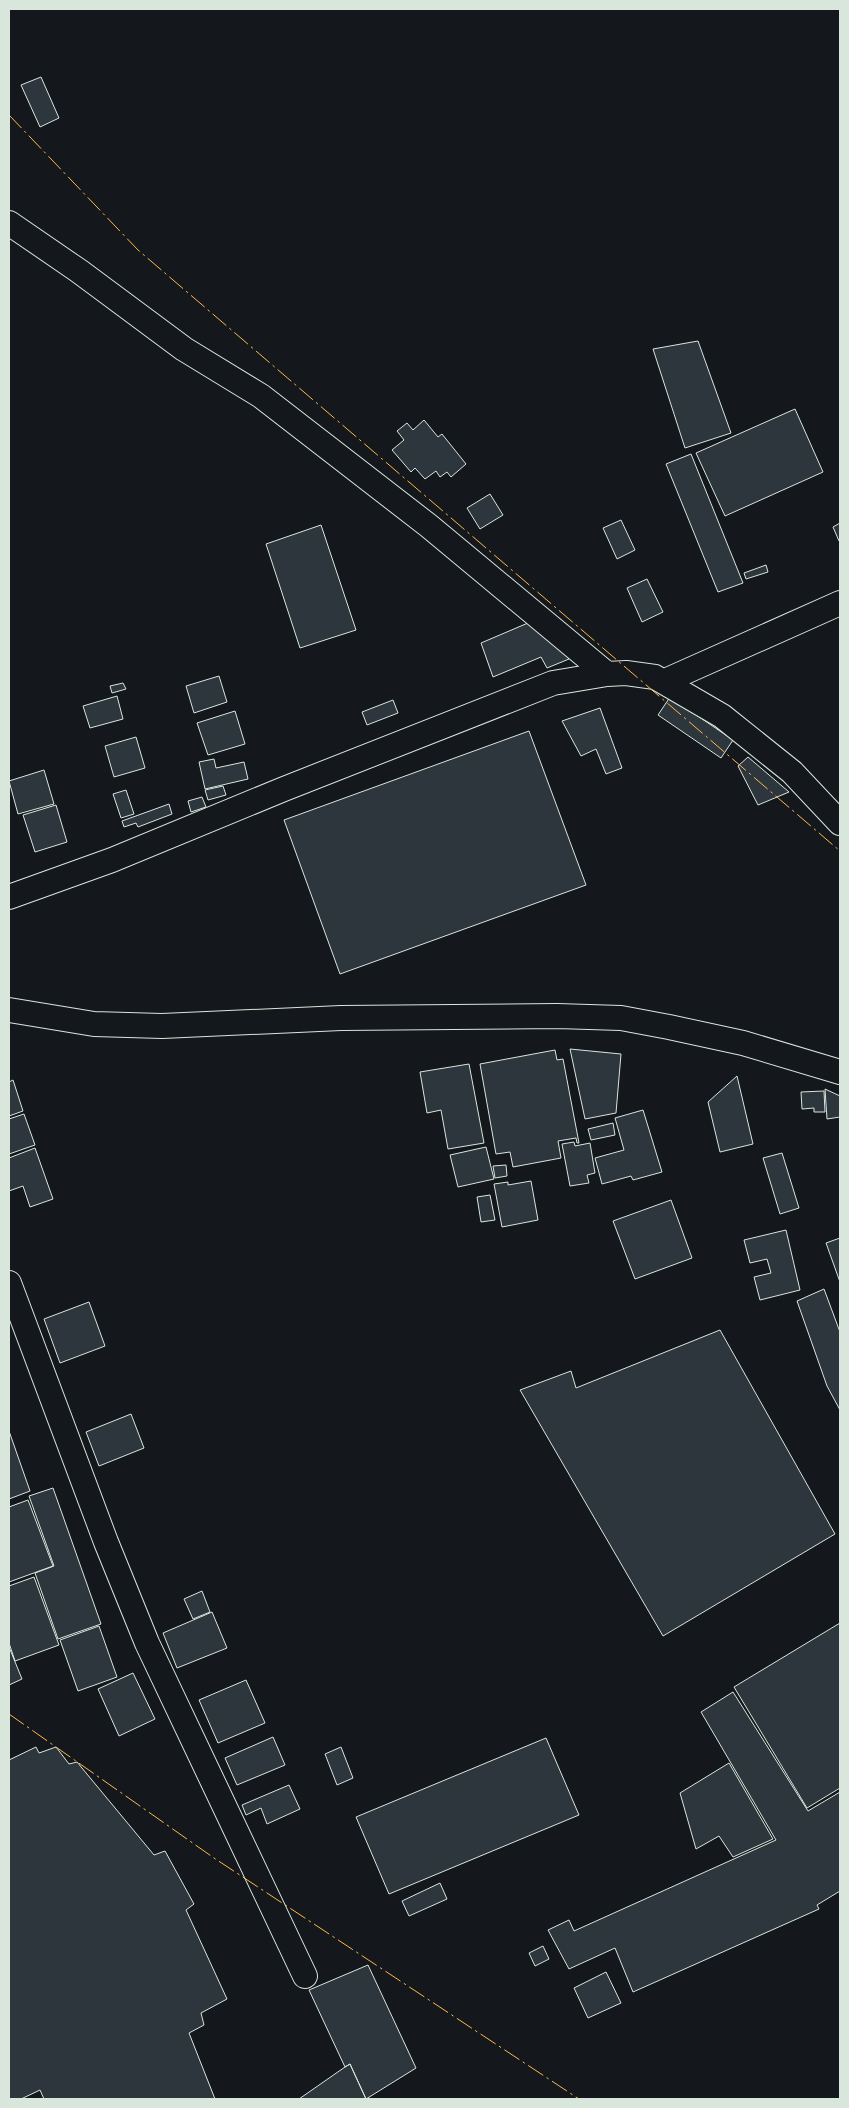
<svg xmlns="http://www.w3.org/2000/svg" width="849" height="2108" font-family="Cabin,sans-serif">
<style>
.building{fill:#2c363c;stroke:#d8e6dc}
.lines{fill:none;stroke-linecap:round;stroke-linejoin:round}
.minor-casing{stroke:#d8e6dc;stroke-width:26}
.minor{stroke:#14181c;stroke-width:24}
.power{stroke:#ffb74d;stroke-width:1;stroke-dasharray:18 4 2.5 4;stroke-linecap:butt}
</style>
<rect width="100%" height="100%" fill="#14181c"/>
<!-- building -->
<path class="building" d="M41 77 59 118 40 127 21 85Z
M698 341 731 433 685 448 653 349Z
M795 409 823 472 725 516 696 453Z
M424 420 438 437 442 434 466 464 451 477 447 472 440 477 436 471 425 479 415 468 411 472 392 450 404 440 397 431 407 423 413 430Z
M691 454 743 583 718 592 666 464Z
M490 494 503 515 480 529 467 508Z
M621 520 635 550 617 559 603 528Z
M840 523V541H839L833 527Z
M321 525 356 630 300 648 266 544Z
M766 565 768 572 746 579 744 573Z
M647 579 663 612 642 622 627 588Z
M535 620 554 641 558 649 563 647 569 659 547 668 541 657 493 677 481 643Z
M219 676 227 702 194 713 186 686Z
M123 683 126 689 112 693 110 686Z
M117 696 123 719 90 728 83 706Z
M670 697 733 740 721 758 658 715Z
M393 700 398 713 367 725 362 712Z
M600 708 622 768 606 774 596 749 581 756 562 721Z
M235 711 245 744 208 755 197 723Z
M529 731 586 885 340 974 284 820Z
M136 737 145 768 114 777 105 746Z
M748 757 789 792 758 805 738 766Z
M214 759 216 768 244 762 248 779 205 789 199 762Z
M44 770 54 804 18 814 9 781Z
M223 786 226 795 208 800 205 790Z
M126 790 134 814 121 818 113 794Z
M202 797 206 807 191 812 188 801Z
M169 804 172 814 138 827 136 823 124 827 122 821Z
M56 805 67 842 35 852 23 815Z
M570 1049 621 1054 616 1113 585 1119Z
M555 1050 557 1060 563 1059 579 1143H577L576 1138 558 1141 561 1158 513 1167 510 1152 496 1154 480 1064Z
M469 1064 484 1143 448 1149 441 1110 427 1113 420 1072Z
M737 1076 753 1144 720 1152 708 1102Z
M13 1080 23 1111 9 1116V1082Z
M825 1089 840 1096V1117L827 1119Z
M824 1091 825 1112H814V1108L802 1109 801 1092Z
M643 1110 662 1172 633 1180 631 1176 602 1184 595 1158 624 1150 615 1118Z
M24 1114 35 1145 9 1154V1119Z
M613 1123 615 1135 591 1140 588 1129Z
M574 1142 575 1146 590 1143 595 1173 587 1175 589 1183 570 1186 562 1144Z
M486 1147 494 1179 458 1187 450 1155Z
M35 1148 53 1199 30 1207 23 1186 9 1191V1158Z
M782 1153 799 1208 780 1214 763 1158Z
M506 1165 507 1176 495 1178 493 1166Z
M531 1181 538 1220 502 1227 494 1184 508 1182V1185Z
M490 1195 495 1220 481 1222 477 1197Z
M671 1200 692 1258 635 1279 613 1221Z
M786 1230 800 1290 760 1300 754 1277 771 1273 767 1259 750 1263 744 1240Z
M840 1238V1282L826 1243Z
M824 1289 840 1332V1410L827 1386 797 1301Z
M89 1302 105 1346 60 1363 44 1319Z
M720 1330 835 1534 663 1636 520 1390 571 1371 576 1388Z
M131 1414 144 1448 99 1466 86 1432Z
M9 1431 30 1491 9 1499Z
M53 1488 101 1624 58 1639 35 1573 54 1566 29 1496Z
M28 1500 53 1566 9 1582V1507Z
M34 1577 59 1645 15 1661 9 1643V1586Z
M202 1591 210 1612 193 1619 184 1599Z
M212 1612 227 1648 177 1668 163 1633Z
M840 1623V1788L807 1808 734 1687Z
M99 1626 117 1677 78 1691 60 1640Z
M9 1647 22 1679 9 1685Z
M133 1673 155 1719 119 1736 98 1689Z
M246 1680 265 1723 218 1743 199 1700Z
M733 1692 808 1811 840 1792V1891L817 1905 819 1909 633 1992 615 1948 569 1969 548 1930 569 1920 574 1931 776 1840 701 1712Z
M273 1737 285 1765 237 1785 225 1758Z
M546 1738 579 1815 389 1894 356 1817Z
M36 1747 39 1753 56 1747 69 1764 77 1762 154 1855 165 1851 194 1904 186 1910 227 1999 201 2013 204 2025 189 2033 215 2099H44L40 2090 21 2099H9V1760Z
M341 1747 353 1778 337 1785 325 1754Z
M729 1763 773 1839 733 1857 719 1836 696 1849 680 1793Z
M289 1785 300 1809 267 1824 261 1808 246 1815 242 1805Z
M440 1883 447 1899 409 1916 402 1901Z
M543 1946 549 1959 535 1966 529 1953Z
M368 1965 416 2068 366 2099 350 2064 345 2067 309 1990Z
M606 1972 621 2003 588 2018 574 1988Z
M350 2064 366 2099H299L345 2067Z"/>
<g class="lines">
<!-- minor casing -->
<g class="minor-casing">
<path id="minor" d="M9 223 79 271 184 349 261 396 429 526 607 674
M665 681 840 603
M9 897 112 860 284 789 553 683 607 674 626 673 655 677 722 716 792 772 840 823
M9 1010 94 1024 162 1026 341 1018 557 1016 621 1018 669 1027 743 1043 840 1072
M9 1283 106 1542 147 1643 305 1976"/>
</g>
<!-- minor -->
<use href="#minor" class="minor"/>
<!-- power -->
<path class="power" d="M9 115 138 250 840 851
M9 1714 214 1858 579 2099"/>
</g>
<!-- border -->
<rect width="849" height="2108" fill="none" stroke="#d8e6dc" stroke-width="20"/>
</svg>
